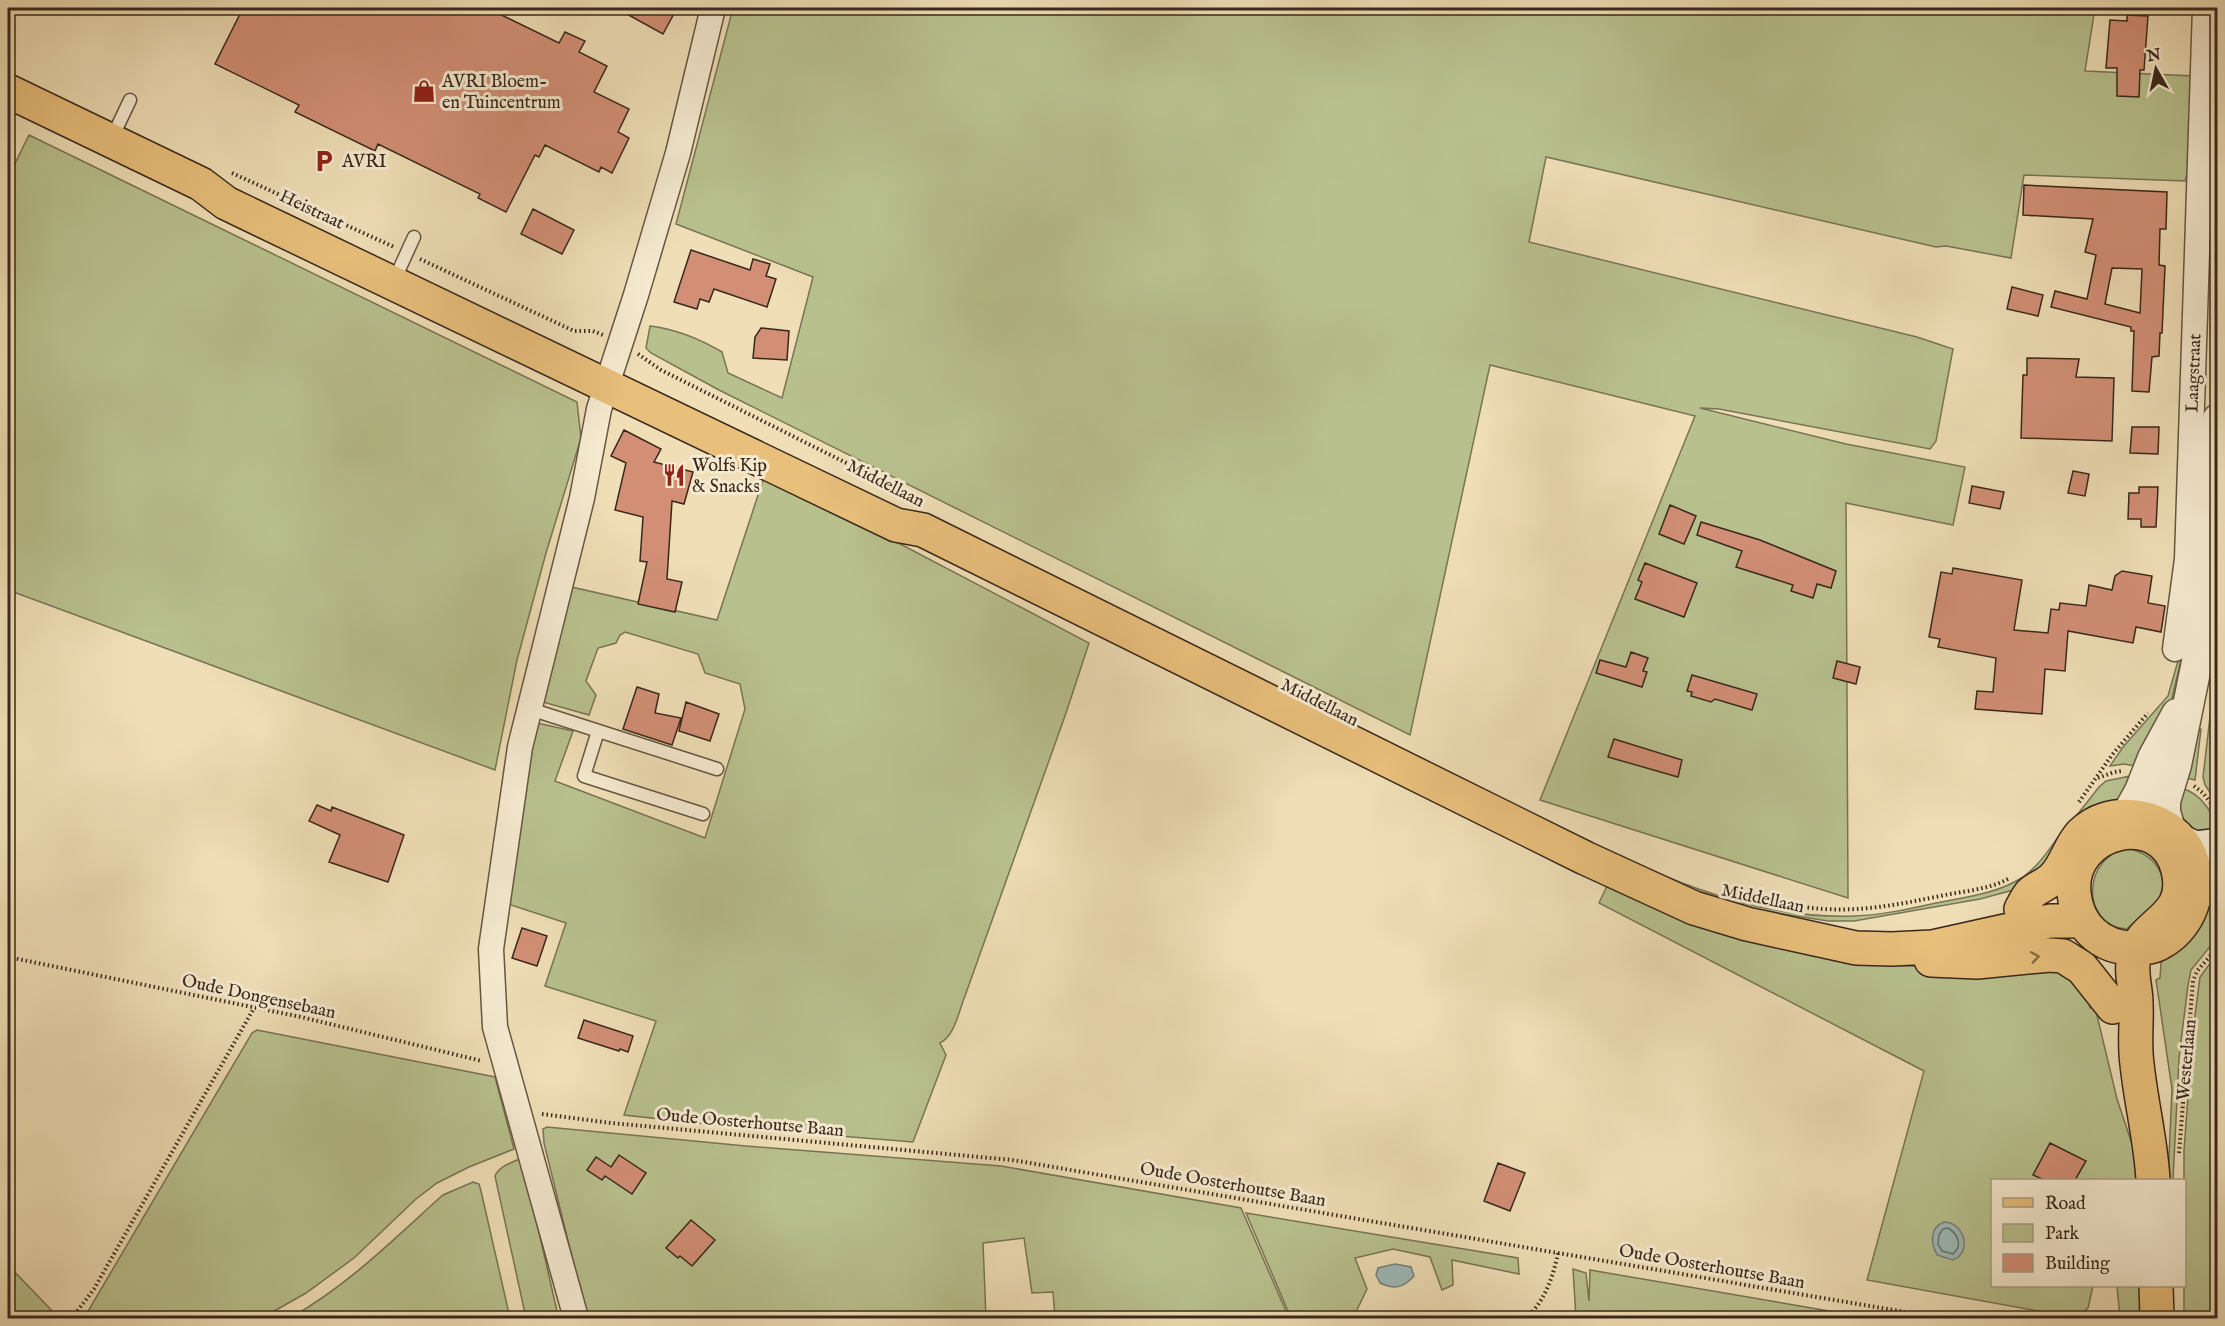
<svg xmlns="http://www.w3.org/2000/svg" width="2225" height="1326" font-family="'IM FELL English',serif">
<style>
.green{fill:#b8c18e;stroke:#787455;stroke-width:1.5}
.water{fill:#9dbab8;stroke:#75807a;stroke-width:1.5}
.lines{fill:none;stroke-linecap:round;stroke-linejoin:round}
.shore{stroke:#6a716a;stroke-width:1.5}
.building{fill:#d28f76;stroke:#38281c;stroke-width:1.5;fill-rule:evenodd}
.service-casing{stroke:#665642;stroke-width:15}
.minor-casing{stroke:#665642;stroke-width:27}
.tertiary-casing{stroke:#665642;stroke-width:33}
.secondary-casing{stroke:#38281c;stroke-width:36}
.primary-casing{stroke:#38281c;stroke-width:36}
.path{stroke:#38281c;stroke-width:4;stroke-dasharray:1.5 3;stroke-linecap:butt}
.service{stroke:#f5ead0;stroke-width:12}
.minor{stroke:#f5ead0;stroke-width:24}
.tertiary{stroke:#f5ead0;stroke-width:30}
.secondary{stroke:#f5ead0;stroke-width:33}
.primary{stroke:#e8bf7b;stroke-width:33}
.oneway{stroke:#876c47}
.labels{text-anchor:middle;stroke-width:6;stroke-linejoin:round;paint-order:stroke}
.poi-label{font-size:18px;fill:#38281c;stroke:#f5ead0;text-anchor:start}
.street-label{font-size:18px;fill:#38281c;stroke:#f5ead0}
</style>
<rect width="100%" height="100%" fill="#efdeb6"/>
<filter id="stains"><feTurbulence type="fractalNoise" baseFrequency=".00333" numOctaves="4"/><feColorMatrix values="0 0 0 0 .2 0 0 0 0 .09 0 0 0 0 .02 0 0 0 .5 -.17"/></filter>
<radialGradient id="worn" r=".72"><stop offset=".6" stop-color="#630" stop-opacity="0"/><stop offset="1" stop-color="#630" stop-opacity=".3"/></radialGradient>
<!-- green -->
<path class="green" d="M733 8H2095L2085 71 2194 76 2189 167 2185 181 2024 175 2011 258 1946 246 1936 247 1546 157 1529 242 1917 337 1953 349 1936 441 1930 449 1719 409 1700 408 1846 444 1965 467 1953 525 1846 503 1848 898 1540 800 1695 416 1490 365 1410 735 719 390 651 353 646 348 650 326C675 329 700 339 722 352L728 373 782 398 813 277 676 224Z
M29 135 577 402 581 438 546 553 517 660 495 770 8 590V178Z
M764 477 885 536 1089 643 1066 713 965 996C959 1010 955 1036 940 1043L946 1055 913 1142 752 1129 624 1115 656 1021 545 986 566 923 505 903 516 830 537 723 573 731 555 781 705 838 745 709 740 684 705 673 698 654 625 632 620 635 616 643 598 648 586 681 596 695 589 715 543 702 567 586 717 620Z
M2195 601 2172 698 2168 712 2141 767 2124 764 2110 766 2123 747 2168 696Z
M2217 657 2218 803H2217L2205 785 2203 777Z
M2195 728 2201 729 2195 780 2179 776Z
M2130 776 2121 798 2017 889 1980 899 1854 921H1828L1763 911 1708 896 1523 813 1524 809C1627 860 1737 921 1855 916 1882 915 1909 909 1936 903 1966 897 1997 894 2023 877 2037 867 2046 854 2056 840 2071 823 2085 805 2099 787L2106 781Z
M2181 788C2201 793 2217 816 2217 835L2186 829 2178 809Z
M2128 849C2152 852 2172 876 2158 900 2151 912 2136 919 2127 929 2079 926 2083 854 2128 849Z
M1608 884 1789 949 1845 963 1999 970 2039 967 2070 974 2088 1001 2090 1008 2095 1007 2117 1099 2134 1150 2139 1180H1992V1286H2093L2088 1308 2079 1315H2060L1867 1280 1924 1071 1599 903Z
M2217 895V938L2191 970 2188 985 2179 1058 2173 1180H2168L2172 1089 2156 980 2160 978 2161 963 2166 955Z
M2217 954 2215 1209H2218L2217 1318H2184V1150L2193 1031 2200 977Z
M257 1030 495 1077 514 1149 469 1167 437 1183 416 1199 354 1258 306 1293 262 1318H84L252 1033Z
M547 1127 746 1146 1001 1166 1241 1208 1289 1318H1055L1053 1292 1032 1293 1024 1238 983 1243 986 1318H587L544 1143 543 1129Z
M522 1158 557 1311 559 1318H526L495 1176C499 1166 513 1162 522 1158Z
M473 1182 479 1184 481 1191 510 1318H290C345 1287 389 1244 435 1202L443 1195Z
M1246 1213 1518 1258 1519 1274 1452 1260 1453 1285 1442 1290 1430 1257 1393 1249 1355 1258 1367 1289 1353 1318H1291Z
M8 1265 59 1318H8Z
M1573 1269 1586 1273 1589 1301 1590 1270 1870 1318H1576Z
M2117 1286H2143L2142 1318H2120Z"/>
<!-- water -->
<path class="water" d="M1944 1222C1964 1222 1973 1252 1953 1260L1937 1255C1931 1243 1929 1228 1944 1222Z
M1395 1264 1411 1267 1414 1276C1403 1288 1395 1290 1380 1283L1376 1275 1378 1268Z"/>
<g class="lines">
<!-- shore -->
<path class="shore" d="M1948 1228C1958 1234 1963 1245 1953 1254L1942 1251 1938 1244 1939 1235 1943 1229Z"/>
</g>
<!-- building -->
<path class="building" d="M243 8H487L559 43 565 32 585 41 579 52 607 66 594 92 629 109 618 132 629 138 612 173 601 167 599 172 545 145 539 157 535 155 506 212 478 198 480 194 378 144 375 151 295 112 299 105 215 64Z
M616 8H677L663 34Z
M2127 15 2148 16 2144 70H2140L2139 97 2117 96V68H2106L2110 20 2127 21Z
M2024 185 2167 192 2166 229H2160L2159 265 2165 266 2162 333H2160L2159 356 2152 357 2149 392 2132 391 2134 331H2131V327L2051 307 2055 291 2087 299 2096 255 2085 252 2093 219 2023 215ZM2112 268 2142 269 2140 313 2105 304Z
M533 209 574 230 562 254 521 234Z
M691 250 750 270 753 259 770 264 766 276 776 279 767 307 714 289 709 302 700 299 697 309 674 302Z
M2012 287 2043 295 2038 316 2007 309Z
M761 328 789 331 787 360 753 358 755 337Z
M2027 358 2079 359 2076 377 2114 378 2112 441 2021 438 2023 375H2027Z
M2132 427H2159L2158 454 2130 453Z
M624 430 661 449 654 462 693 472 684 504 672 501 667 579 682 582 675 612 638 604 647 562 640 561 643 517 615 510 626 463 611 456Z
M2073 471 2089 474 2085 496 2068 493Z
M1972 486 2004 492 2000 509 1969 503Z
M2139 487H2158L2156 527H2141V519H2128L2129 493H2139Z
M1670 505 1696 516 1684 544 1659 534Z
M1701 522 1760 540 1836 571 1831 588 1817 584 1813 598 1791 591 1793 585 1736 567 1742 551 1697 535Z
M1645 563 1697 583 1684 617 1635 599 1642 582 1638 580Z
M1953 568 2022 580 2014 630 2048 633 2051 609 2059 610 2060 603 2086 606 2089 585 2112 590 2115 576 2122 571 2152 576 2148 603 2165 606 2161 632 2136 627 2133 643 2068 631 2065 671 2045 669 2042 714 1975 709 1977 691 1993 692 1996 658 1938 647 1940 639 1929 637 1941 572 1952 574Z
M1631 652 1648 658 1643 671 1647 672 1642 687 1596 673 1600 660 1626 667Z
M1837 661 1860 667 1856 684 1833 678Z
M1692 675 1757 694 1752 710 1715 699 1711 702 1691 696 1692 692 1687 691Z
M637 687 659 694 655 713 681 718 672 745 623 729Z
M686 702 719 714 710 741 679 731Z
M1614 739 1682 760 1678 777 1608 757Z
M317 805 331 811 332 807 404 835 388 882 329 862 340 835 309 821Z
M522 928 547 936 537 966 512 958Z
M584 1020 633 1036 628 1052 620 1049 619 1051 578 1038Z
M2050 1143 2086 1161 2075 1180H2044L2033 1175Z
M619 1155 646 1173 632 1194 605 1176 602 1180 587 1170 596 1157 611 1167Z
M1498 1163 1525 1173 1510 1211 1484 1201Z
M691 1220 715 1240 692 1266 680 1256 678 1258 666 1248Z"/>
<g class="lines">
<!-- service casing -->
<g class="service-casing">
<path id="service" d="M111 140 130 100
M393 283 414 237
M530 709 717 769
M598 731 584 776 703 814"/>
</g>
<!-- minor casing -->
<g class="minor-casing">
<path id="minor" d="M2175 649 2187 559 2205 8
M576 1318 495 1027 491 949 520 747 582 498 599 409 636 295 678 153 713 8"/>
</g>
<!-- tertiary casing -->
<g class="tertiary-casing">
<path id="tertiary" d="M2126 816 2140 791 2153 758 2177 714
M2170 829 2165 812V801L2176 765 2199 652 2211 563 2218 419"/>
</g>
<!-- secondary casing -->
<g class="secondary-casing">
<path id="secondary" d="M2182 842 2195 848 2218 845
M2195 894 2218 882"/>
</g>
<!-- primary casing -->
<g class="primary-casing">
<path id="primary" d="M8 91 201 184 226 203 896 525 923 530 1585 858 1694 908 1747 924 1856 948 1892 949 1932 947 2050 921H2082
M2021 909C2024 904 2027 897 2031 893 2038 887 2048 884 2054 877 2066 865 2069 847 2081 834 2108 806 2159 813 2182 842 2207 874 2196 924 2160 943 2152 948 2142 948 2133 948 2100 948 2077 925 2074 893 2068 829 2163 807 2178 870 2190 920 2141 921 2134 957 2130 972 2136 988 2136 1003 2137 1023 2134 1044 2137 1064 2141 1103 2151 1141 2153 1180
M1931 960 1977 962 2050 955 2063 956 2082 968 2113 1007
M2156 1286 2157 1318"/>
</g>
<!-- path -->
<path class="path" d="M232 173 394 247
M420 259 574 331H593L603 335
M638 354 661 370 922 501
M2098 778 2114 772 2122 771
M2194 786 2203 793 2218 812
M2079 802 2112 755 2148 713
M1803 907C1854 914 1896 905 1945 895 1966 891 1989 889 2008 879
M8 957 301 1017 482 1061
M542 1114 611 1123 1012 1160 1940 1318
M2179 1153 2193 981 2197 971 2218 947
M72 1318 94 1289 254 1008
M1526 1318C1545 1301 1553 1277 1558 1253"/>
<!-- service -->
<use href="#service" class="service"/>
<!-- minor -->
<use href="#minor" class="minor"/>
<!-- tertiary -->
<use href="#tertiary" class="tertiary"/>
<!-- secondary -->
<use href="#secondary" class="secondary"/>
<!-- primary -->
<use href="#primary" class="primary"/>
</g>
<!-- one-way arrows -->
<defs><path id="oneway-chevron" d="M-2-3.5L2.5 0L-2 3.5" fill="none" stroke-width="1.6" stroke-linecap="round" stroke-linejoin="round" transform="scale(1.5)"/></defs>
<use class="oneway" href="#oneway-chevron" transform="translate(2035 957) rotate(-8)"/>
<!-- icons -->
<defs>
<g id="shop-bare" transform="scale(1.8)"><path d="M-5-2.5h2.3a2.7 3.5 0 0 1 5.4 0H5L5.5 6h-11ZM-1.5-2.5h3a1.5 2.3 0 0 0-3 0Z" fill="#8f2418" stroke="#f5ead0" stroke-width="2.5" paint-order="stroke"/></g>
<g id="parking-bare" transform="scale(1.8)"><path d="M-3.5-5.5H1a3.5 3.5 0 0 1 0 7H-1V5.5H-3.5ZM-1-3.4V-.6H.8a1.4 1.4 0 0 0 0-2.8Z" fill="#8f2418" stroke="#f5ead0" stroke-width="2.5" paint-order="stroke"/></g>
<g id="restaurant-bare" transform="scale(1.8)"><path d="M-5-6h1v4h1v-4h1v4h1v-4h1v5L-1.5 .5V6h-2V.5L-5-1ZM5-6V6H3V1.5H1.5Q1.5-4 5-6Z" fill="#8f2418" stroke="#f5ead0" stroke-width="2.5" paint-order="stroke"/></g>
</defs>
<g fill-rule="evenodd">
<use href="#shop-bare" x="424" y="91"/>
<use href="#parking-bare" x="324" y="161"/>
<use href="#restaurant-bare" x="674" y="475"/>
</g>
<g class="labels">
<!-- poi labels -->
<g class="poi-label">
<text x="442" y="87">AVRI Bloem-<tspan x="442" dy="21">en Tuincentrum</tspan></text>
<text x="342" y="167">AVRI</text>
<text x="692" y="471">Wolfs Kip<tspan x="692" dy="21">&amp; Snacks</tspan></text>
</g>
<!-- street labels -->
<g class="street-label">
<text transform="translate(312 209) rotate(25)" y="6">Heistraat</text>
<text transform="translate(2193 373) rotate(-88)" y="6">Laagstraat</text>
<text transform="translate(886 483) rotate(27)" y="6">Middellaan</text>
<text transform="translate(1320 702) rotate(27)" y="6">Middellaan</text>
<text transform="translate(1763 898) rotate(12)" y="6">Middellaan</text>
<text transform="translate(259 996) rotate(12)" y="6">Oude Dongensebaan</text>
<text transform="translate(2186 1060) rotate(-85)" y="6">Westerlaan</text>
<text transform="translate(750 1122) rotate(5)" y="6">Oude Oosterhoutse Baan</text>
<text transform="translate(1233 1184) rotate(10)" y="6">Oude Oosterhoutse Baan</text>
<text transform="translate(1712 1266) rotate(10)" y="6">Oude Oosterhoutse Baan</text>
</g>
</g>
<!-- margin -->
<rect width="2225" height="1326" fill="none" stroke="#efdeb6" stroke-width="30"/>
<rect x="9" y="9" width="2207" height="1308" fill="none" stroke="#38281c" stroke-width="3"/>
<rect x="15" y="15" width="2195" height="1296" fill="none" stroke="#38281c" stroke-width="1.5"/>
<!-- legend -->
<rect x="1991" y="1179" width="195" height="108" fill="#f5ead0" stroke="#a99c88" stroke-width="1.5"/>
<rect x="2003" y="1198" width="30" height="9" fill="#e8bf7b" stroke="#a99c88" stroke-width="1.5"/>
<text x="2045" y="1209" font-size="18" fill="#38281c">Road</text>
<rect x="2003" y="1224" width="30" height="18" fill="#b8c18e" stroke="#a99c88" stroke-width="1.5"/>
<text x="2045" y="1239" font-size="18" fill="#38281c">Park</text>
<rect x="2003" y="1254" width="30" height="18" fill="#d28f76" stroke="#a99c88" stroke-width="1.5"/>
<text x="2045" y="1269" font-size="18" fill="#38281c">Building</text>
<!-- north arrow -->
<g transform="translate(2156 69) rotate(351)" stroke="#f5ead0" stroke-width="4.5" paint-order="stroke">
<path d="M0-4.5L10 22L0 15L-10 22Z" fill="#38281c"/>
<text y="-9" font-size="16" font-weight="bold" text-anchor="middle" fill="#38281c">N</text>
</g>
<rect width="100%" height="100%" filter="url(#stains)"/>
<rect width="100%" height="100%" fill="url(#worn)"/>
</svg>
